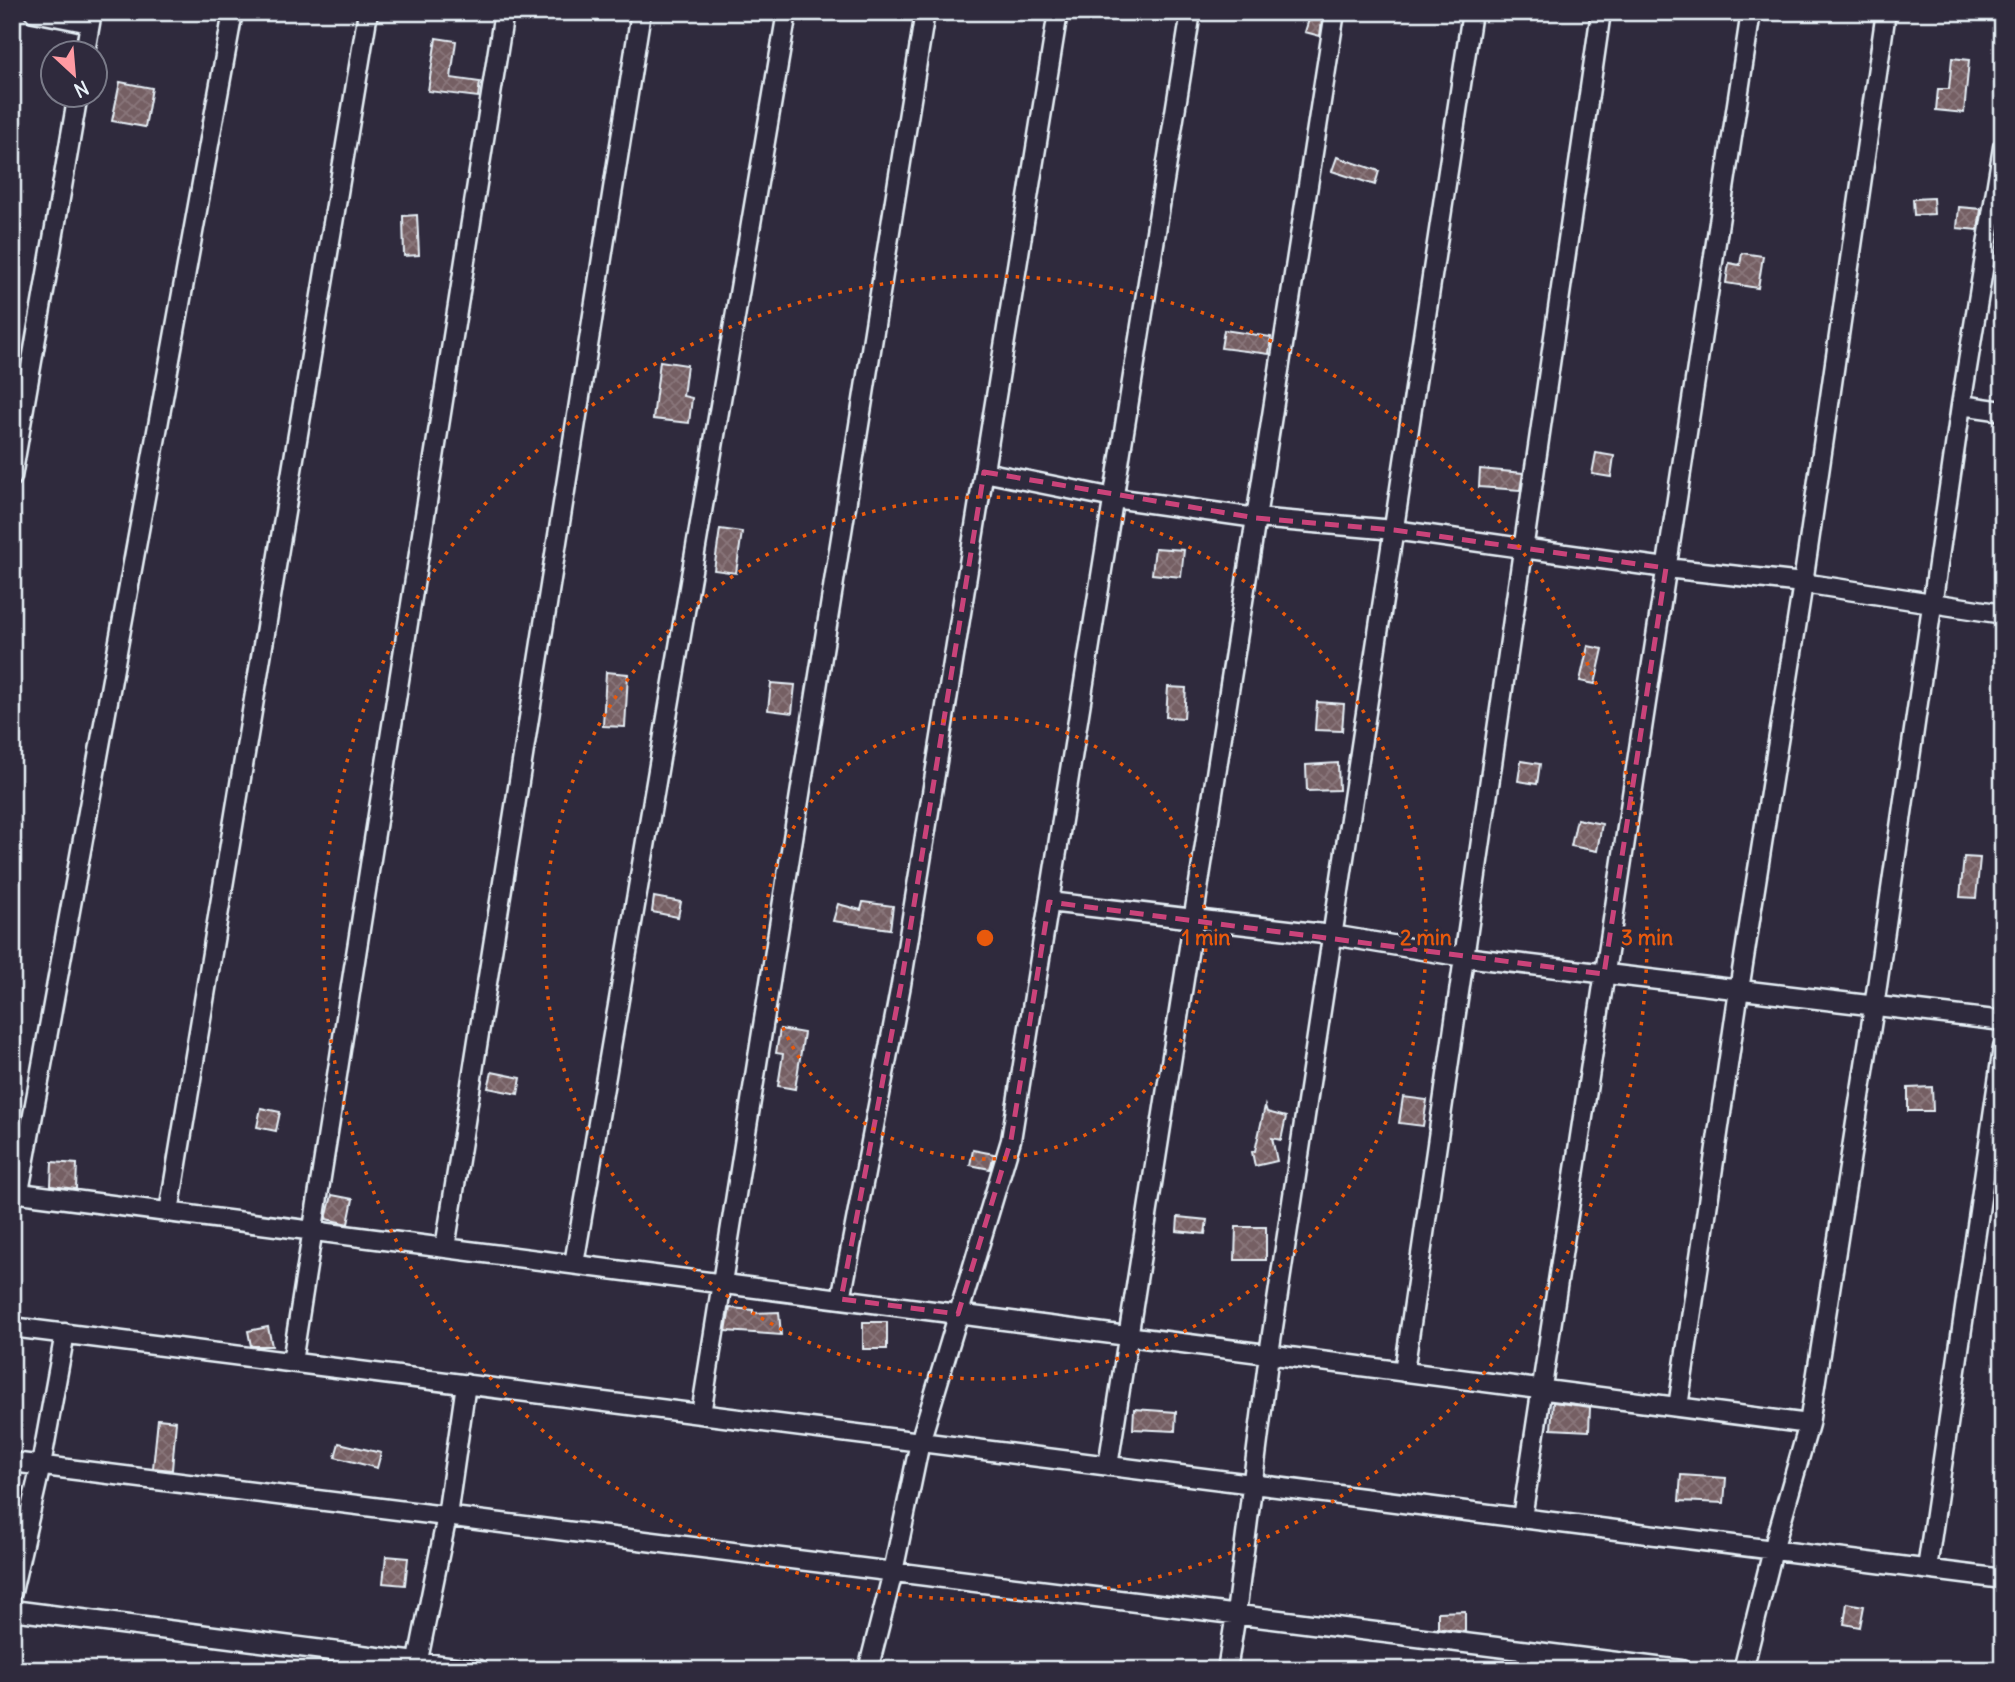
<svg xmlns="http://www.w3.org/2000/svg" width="2015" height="1682" font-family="Delius,sans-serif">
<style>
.building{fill:url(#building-cross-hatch);stroke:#e8f1f8;stroke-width:2}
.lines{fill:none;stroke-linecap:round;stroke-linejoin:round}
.minor-casing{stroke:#e8f1f8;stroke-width:23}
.minor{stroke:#2f2a3d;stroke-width:18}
.marked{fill:none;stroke:#ca437a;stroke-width:5;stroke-dasharray:14 9;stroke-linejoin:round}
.ring{fill:none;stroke:#e8590c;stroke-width:3.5;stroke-dasharray:3.5 7}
.centre{fill:#e8590c;stroke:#2f2a3d;stroke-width:3.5}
.ring-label{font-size:21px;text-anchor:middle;font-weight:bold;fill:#e8590c;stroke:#2f2a3d;stroke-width:6;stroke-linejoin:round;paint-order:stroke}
</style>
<defs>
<pattern id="building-cross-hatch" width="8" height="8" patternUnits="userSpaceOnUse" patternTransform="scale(1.75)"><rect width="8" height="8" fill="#755e63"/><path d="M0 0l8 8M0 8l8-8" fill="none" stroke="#89767a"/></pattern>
</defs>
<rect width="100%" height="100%" fill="#2f2a3d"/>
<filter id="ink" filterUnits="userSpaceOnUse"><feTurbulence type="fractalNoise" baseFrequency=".0143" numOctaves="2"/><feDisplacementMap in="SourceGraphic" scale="14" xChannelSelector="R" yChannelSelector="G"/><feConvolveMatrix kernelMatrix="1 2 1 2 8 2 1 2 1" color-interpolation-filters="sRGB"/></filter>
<g filter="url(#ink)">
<!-- building -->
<path class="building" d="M1310 16 1322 19 1320 36 1305 32Z
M436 38 456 41 451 78 480 82 478 97 428 91Z
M1952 58 1969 60 1964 113 1936 110 1938 89H1949Z
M120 82 152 88 145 127 112 121Z
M1337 157 1379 171 1375 185 1332 171Z
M1933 198 1934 214 1914 215 1913 199Z
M1959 207 1981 209 1978 230 1957 228Z
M417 215 419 255 404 256 403 216Z
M1742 253 1763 256 1758 288 1726 283 1729 263 1740 265Z
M1224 330 1271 337 1269 354 1221 348Z
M660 361 687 365 683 396 692 398 689 423 653 419Z
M1596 453 1614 456 1611 477 1592 474Z
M1480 469 1523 473 1520 490 1479 487Z
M720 529 742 532 736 573 714 570Z
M1155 548 1184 550 1181 577 1152 574Z
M1588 646 1603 649 1595 684 1580 681Z
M606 672 628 674 625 727 603 726Z
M771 683 795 685 792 713 768 710Z
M1168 687 1186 688 1184 718 1166 717Z
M1317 702 1344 704 1342 731 1315 730Z
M1521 761 1540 764 1537 784 1518 781Z
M1338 763 1339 790 1307 791 1306 765Z
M1577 819 1602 824 1597 851 1571 846Z
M1964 857 1980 858 1976 898 1960 897Z
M654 897 681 902 678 917 652 912Z
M863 902 893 906 890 929 833 921 838 904 861 910Z
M780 1029 804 1033 795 1089 778 1086 783 1054 776 1053Z
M492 1072 521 1078 518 1094 488 1088Z
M1932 1087 1933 1111H1908V1088Z
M1403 1097 1427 1100 1423 1126 1399 1123Z
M1265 1106 1267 1112 1286 1117 1281 1140 1272 1138 1277 1161 1255 1166 1252 1152 1255 1151Z
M261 1108 280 1112 276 1131 257 1127Z
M973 1150 994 1154 990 1169 970 1165Z
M52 1162 77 1164 76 1189 51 1186Z
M332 1195 353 1199 348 1224 326 1219Z
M1178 1217 1207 1220 1205 1234 1177 1231Z
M1236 1227H1266V1260H1235Z
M730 1308 753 1310V1313L779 1312 781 1335 726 1331Z
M863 1322H887V1349H863Z
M268 1327 272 1346H251L248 1331Z
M1553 1402 1590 1407 1589 1431 1551 1429Z
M1134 1409 1176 1412 1175 1431 1133 1429Z
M158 1419 176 1421 172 1470 153 1468Z
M339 1443 381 1453 377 1468 335 1457Z
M1681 1475 1726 1478 1724 1503 1679 1501Z
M386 1556 408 1558 405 1585 383 1583Z
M1847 1603 1864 1606 1860 1627 1844 1624Z
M1465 1611V1632L1438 1628V1612Z"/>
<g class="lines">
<!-- minor casing -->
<g class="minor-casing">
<path id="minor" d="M34 12 90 23
M85 52 92 12
M1961 405 2003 411
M984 472 1114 498 1256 518 1394 530 1666 568 1803 583 2003 614
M12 477 78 94
M1049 902 1332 935 1464 957 2003 1021
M12 1192 1809 1424
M19 1192 233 12
M169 1212 368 12
M445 1248 641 12
M574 1264 787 12
M841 1299 901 985 1058 12
M12 1327 2003 1579
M292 1362 504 12
M1404 1372 1601 12
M1678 1407 1739 990 1803 583 1886 12
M701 1414 925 12
M12 1462 1681 1670
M1108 1466 1335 12
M1522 1518 1751 12
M1927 1569 2003 1047
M12 1592 41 1465 65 1333
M12 1610 479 1670
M416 1670 447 1516 466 1384
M868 1670 893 1572 920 1442 1011 1140 1191 12
M1227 1670 1236 1614 1269 1354 1472 12
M1743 1670 1773 1550 1809 1424 1874 1007 1961 405 2003 147"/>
</g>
<!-- minor -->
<use href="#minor" class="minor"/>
</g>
</g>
<!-- marked area -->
<path class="marked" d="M984 472 1256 518 1394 530 1666 568 1604 974 1049 902 1011 1140 958 1314 841 1299 901 985Z"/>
<!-- distance rings -->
<g class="ring">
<circle cx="985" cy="938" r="221"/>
<circle cx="985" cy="938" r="441"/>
<circle cx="985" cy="938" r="662"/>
</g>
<circle cx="985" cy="938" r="10" class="centre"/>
<g class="ring-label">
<text x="1206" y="945">1 min</text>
<text x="1426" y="945">2 min</text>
<text x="1647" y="945">3 min</text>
</g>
<!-- margin -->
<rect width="2015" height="1682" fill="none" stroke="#2f2a3d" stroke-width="42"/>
<rect x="21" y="21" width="1973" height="1640" fill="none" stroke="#e8f1f8" stroke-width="2.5" filter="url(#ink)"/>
<!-- north arrow -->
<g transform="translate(74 74) rotate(154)"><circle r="33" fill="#2f2a3d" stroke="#797a88" stroke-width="2"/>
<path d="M0-5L12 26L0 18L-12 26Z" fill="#ff9aa2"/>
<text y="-10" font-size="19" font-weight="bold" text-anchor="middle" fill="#e8f1f8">N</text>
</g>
</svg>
